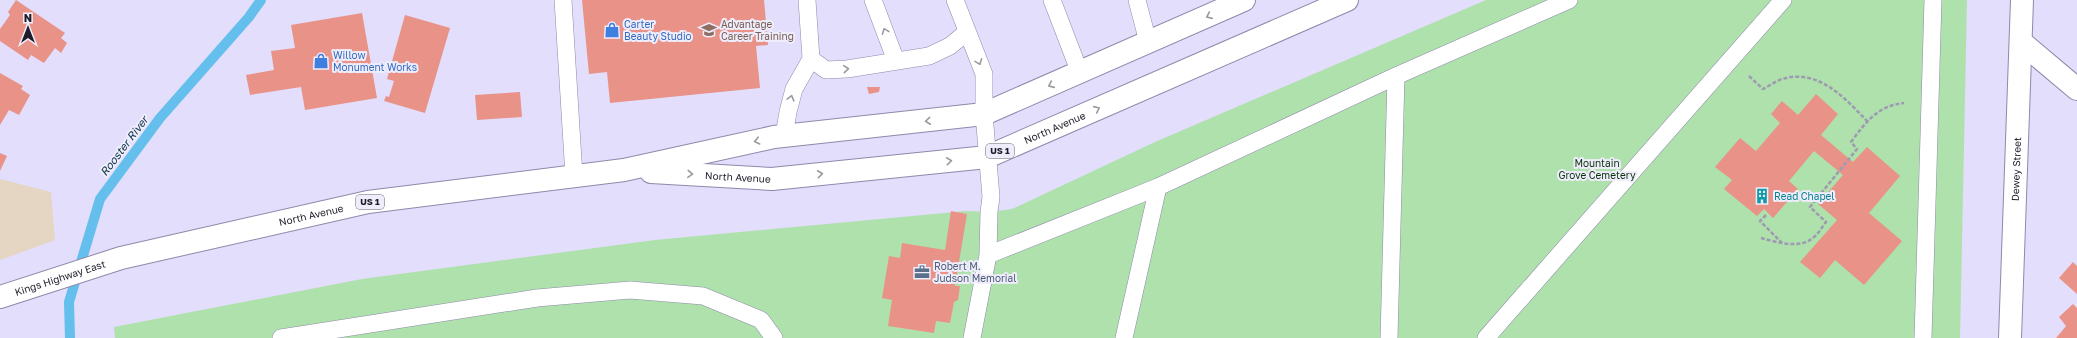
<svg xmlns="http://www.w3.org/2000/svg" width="2077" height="338" font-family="'Golos Text',sans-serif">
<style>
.commercial{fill:#e4d6c3}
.green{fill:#afe1ac}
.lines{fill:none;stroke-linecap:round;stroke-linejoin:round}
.stream{stroke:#65bfec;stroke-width:10}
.building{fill:#e99288}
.service-casing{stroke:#8e89aa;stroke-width:18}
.minor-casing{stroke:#8e89aa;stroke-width:24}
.secondary-casing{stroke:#8e89aa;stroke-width:24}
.primary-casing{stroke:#8e89aa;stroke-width:24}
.path{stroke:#9e9ab1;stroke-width:2.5;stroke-dasharray:4 2;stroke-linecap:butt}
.service{stroke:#fff;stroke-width:17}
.minor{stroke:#fff;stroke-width:22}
.secondary{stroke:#fff;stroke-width:22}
.primary{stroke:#fff;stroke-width:22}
.oneway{stroke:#9a999f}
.labels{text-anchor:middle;stroke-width:4;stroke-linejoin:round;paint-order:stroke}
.shield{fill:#efedfc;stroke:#5d5b68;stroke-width:1}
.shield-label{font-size:9px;font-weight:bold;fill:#1f1c29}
.shop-label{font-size:10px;fill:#366cbe;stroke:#efedfc;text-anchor:start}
.education-label{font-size:10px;fill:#785e54;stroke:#efedfc;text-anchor:start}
.street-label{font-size:10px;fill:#1f1c29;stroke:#efedfc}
.park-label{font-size:10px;fill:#0a340a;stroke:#efedfc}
.culture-label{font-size:10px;fill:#0d838f;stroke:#efedfc;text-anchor:start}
.service-label{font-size:10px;fill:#4e5e75;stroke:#efedfc;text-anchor:start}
.water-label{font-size:11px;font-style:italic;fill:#0e3649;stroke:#efedfc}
</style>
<rect width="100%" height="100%" fill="#e2defb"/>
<!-- commercial -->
<path class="commercial" d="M0 179 51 192 55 240 0 260Z"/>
<!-- green -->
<path class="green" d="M1486 0H1967L1960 338H115L114 327 362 279 655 240 966 211 989 212 1012 209 1155 142Z"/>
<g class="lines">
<!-- stream -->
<path class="stream" d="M70 338 69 302 100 199 160 118 249 17 261 0"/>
</g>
<!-- building -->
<path class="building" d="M16 0 65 33 61 38 67 43 61 53 55 48 44 63 31 55 28 60 0 41V29L10 15 8 12Z
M582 0H764L768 45 756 46 760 88 610 103 607 72 589 74Z
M362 13 377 98 305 110 301 87 250 95 246 75 274 70 271 51 295 48 291 25Z
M405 15 450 28 425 113 384 101 386 96 389 97 394 81 387 79Z
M0 73 23 86 21 89 30 95 19 115 9 110 0 125Z
M867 87H880L879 92 869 94Z
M520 92 522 117 477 120 475 95Z
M1816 94 1838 114 1821 135 1853 162 1867 147 1900 176 1869 213 1902 241 1864 285 1835 260 1820 278 1800 262 1837 220 1818 204 1843 175 1814 151 1789 181 1798 189 1773 218 1764 209 1757 216 1724 189 1732 180 1715 167 1740 138 1756 151 1780 123 1771 114 1782 101 1798 115Z
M0 153 7 156 0 171Z
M951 211 967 214 955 286H960L958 300 954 302 950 323 936 321 934 333 888 326 892 300 882 298 889 256 900 258 902 243 945 250Z
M2073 262 2077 266V294L2059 278Z
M2073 304 2077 308V338H2056L2066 326 2059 317Z"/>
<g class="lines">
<!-- service casing -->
<g class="service-casing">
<path id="service" d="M563 0 574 176
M873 0 896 61
M955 0 984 74V114L991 197 989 212 988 255
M1052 0 1080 73
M1137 0 1148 42
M811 59 826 70 847 69 929 56 950 46 967 32
M784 136 788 112 794 89 811 59 807 0
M281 338 537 298 630 290 703 296 761 320 774 338
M972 338 988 255 1158 187 1396 76 1569 0
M1124 338 1158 187
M1389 338 1396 76
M1486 338 1783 0
M1923 338 1933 0"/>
</g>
<!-- minor casing -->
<g class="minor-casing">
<path id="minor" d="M2021 42 2077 89"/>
</g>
<!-- secondary casing -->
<g class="secondary-casing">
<g id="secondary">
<path id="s1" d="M2010 338 2022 0"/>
</g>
</g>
<!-- primary casing -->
<g class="primary-casing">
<g id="primary">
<path id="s2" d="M651 172 772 179 987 157 1347 0"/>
<path id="s3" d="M0 297 121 258 368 202 624 170 774 137 984 114 1244 0"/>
</g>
</g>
<!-- path -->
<path class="path" d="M1749 76 1763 89C1769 86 1776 81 1782 79 1818 68 1845 98 1867 121
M1766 215 1760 221 1782 243
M1761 238C1777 242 1800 250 1814 237 1819 233 1822 227 1826 222L1810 207 1857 149 1851 142C1866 122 1877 106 1904 103"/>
<!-- service -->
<use href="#service" class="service"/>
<!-- minor -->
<use href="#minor" class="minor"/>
<!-- secondary -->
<use href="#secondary" class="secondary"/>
<!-- primary -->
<use href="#primary" class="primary"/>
</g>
<!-- one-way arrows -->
<defs><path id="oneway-chevron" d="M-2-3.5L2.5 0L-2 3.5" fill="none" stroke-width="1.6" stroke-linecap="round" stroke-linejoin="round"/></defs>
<g class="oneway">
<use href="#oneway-chevron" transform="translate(1209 16) rotate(156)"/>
<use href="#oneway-chevron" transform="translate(885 31) rotate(-111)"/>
<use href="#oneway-chevron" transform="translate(979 62) rotate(69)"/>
<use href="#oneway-chevron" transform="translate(846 69) rotate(-5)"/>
<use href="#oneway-chevron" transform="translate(1051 85) rotate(156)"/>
<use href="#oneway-chevron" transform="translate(791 98) rotate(-75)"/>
<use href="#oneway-chevron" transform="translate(1097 109) rotate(-24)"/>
<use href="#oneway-chevron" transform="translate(928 121) rotate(174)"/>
<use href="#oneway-chevron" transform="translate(757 141) rotate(168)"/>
<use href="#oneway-chevron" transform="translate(949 161) rotate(-6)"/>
<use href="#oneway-chevron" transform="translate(690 174) rotate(3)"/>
<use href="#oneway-chevron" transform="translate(820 174) rotate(-6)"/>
</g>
<!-- icons -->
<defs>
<g id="shop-bare" transform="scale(1.2)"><path d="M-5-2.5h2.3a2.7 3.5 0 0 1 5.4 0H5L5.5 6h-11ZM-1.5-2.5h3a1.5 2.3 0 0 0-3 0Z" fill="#3f7fe0" stroke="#efedfc" stroke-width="2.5" paint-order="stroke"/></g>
<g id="university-bare" transform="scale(1.2)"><path d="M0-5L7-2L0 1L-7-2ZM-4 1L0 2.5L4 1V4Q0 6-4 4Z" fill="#8d6e63" stroke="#efedfc" stroke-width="2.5" paint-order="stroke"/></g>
<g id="building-bare" transform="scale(1.2)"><path d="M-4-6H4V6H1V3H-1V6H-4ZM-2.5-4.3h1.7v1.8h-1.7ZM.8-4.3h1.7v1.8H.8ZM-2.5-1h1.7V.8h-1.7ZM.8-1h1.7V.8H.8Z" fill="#0f9aa8" stroke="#efedfc" stroke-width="2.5" paint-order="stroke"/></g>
<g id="office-bare" transform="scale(1.2)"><path d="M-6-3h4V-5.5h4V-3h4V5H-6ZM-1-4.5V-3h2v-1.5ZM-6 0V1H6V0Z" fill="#5c6f8a" stroke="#efedfc" stroke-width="2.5" paint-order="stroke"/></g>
</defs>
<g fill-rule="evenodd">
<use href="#shop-bare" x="612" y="30"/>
<use href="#university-bare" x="709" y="30"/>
<use href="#shop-bare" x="321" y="61"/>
<use href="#building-bare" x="1762" y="196"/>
<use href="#office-bare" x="922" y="272"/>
</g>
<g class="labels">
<!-- shield labels -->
<g class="shield">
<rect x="986" y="144" width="28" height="14" rx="3"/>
<rect x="356" y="195" width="28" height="14" rx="3"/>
</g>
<g class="shield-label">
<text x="1000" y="154">US 1</text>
<text x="370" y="205">US 1</text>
</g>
<!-- shop labels -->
<g class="shop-label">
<text x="624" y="28">Carter<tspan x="624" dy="12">Beauty Studio</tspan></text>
<text x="333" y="59">Willow<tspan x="333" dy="12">Monument Works</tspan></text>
</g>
<!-- education labels -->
<g class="education-label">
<text x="721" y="28">Advantage<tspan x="721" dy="12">Career Training</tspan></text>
</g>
<!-- street labels -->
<g class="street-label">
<text dy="4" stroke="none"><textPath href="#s2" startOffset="411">North Avenue</textPath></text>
<text dy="4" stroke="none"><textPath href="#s1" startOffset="169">Dewey Street</textPath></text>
<text dy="4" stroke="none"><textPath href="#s2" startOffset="87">North Avenue</textPath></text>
<text dy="4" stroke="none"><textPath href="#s3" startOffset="322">North Avenue</textPath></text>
<text dy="4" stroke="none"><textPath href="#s3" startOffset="63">Kings Highway East</textPath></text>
</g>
<!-- park labels -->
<g class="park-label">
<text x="1597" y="167">Mountain<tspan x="1597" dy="12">Grove Cemetery</tspan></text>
</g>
<!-- culture labels -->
<g class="culture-label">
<text x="1774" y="200">Read Chapel</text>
</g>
<!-- service labels -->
<g class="service-label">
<text x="934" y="270">Robert M.<tspan x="934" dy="12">Judson Memorial</tspan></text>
</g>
<!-- water labels -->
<g class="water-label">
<text transform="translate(124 146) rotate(-53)" y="4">Rooster River</text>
</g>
</g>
<!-- north arrow -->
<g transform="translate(28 28)" stroke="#efedfc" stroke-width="3" paint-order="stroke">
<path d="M0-3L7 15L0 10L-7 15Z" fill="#1f1c29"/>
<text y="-6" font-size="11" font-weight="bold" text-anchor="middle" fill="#1f1c29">N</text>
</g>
</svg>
